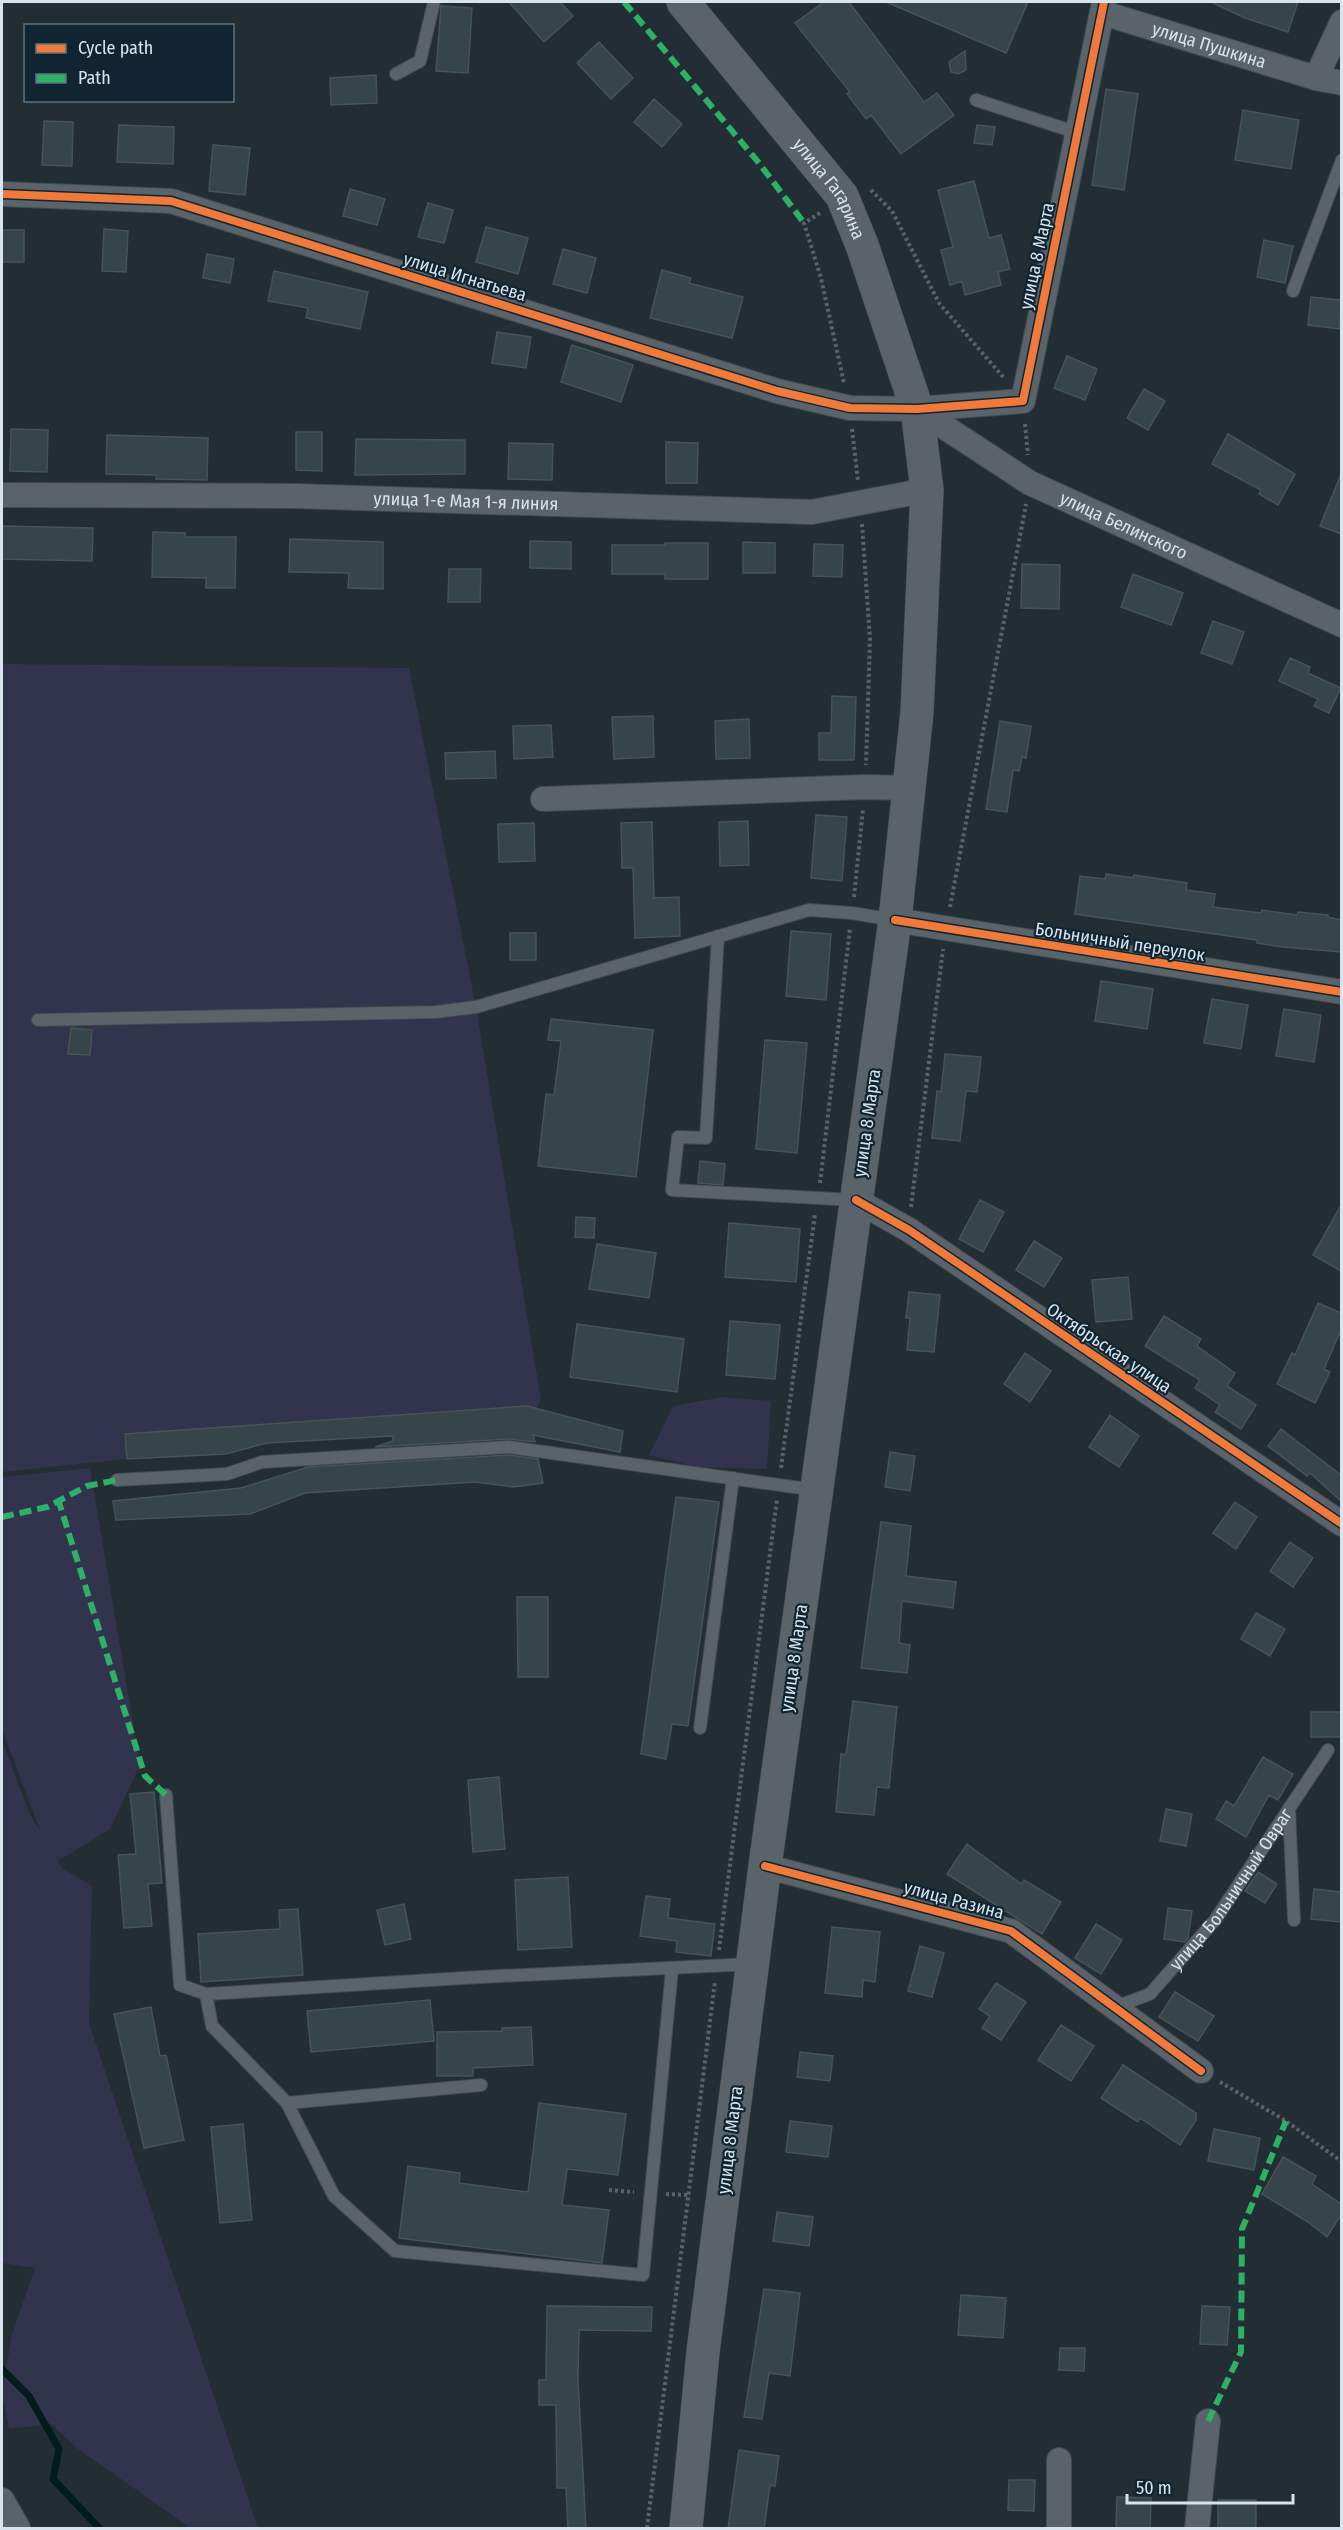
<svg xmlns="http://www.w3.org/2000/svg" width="1343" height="2530" font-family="'Fira Sans Condensed',sans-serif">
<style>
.green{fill:#32334c}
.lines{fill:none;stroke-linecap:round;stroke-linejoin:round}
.stream{stroke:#031b1b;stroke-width:7}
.building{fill:#35454a;stroke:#485358;stroke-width:1.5}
.lane-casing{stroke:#414a51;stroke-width:14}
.street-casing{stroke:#414a51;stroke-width:26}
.secondary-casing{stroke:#414a51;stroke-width:34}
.path{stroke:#5a6368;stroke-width:4;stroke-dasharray:3 3;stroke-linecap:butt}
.lane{stroke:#5b636a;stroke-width:12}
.street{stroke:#5b636a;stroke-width:24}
.secondary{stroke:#5b636a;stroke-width:33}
.quiet{stroke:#2db169;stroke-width:6;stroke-dasharray:12 6;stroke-linecap:butt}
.cycleway-casing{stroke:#102531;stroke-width:11}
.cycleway{stroke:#f17a3a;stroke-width:8}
.labels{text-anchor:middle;stroke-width:4.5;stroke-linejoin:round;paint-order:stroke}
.street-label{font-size:18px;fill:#d8e4ed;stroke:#102531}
</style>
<rect width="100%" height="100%" fill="#222d34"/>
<!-- green -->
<path class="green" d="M2 664 409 668 476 1007 541 1399 536 1409 125 1434 127 1459 2 1472Z
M723 1397 771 1401 767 1469 696 1467 649 1455 673 1406Z
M90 1468 140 1765 110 1829 58 1861 62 1868 92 1886 89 2023 258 2528H190L77 2448 51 2424 9 2429 2 2391 12 2334 35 2268 2 2263V1740L30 1815 40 1830 2 1729V1477Z"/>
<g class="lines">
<!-- stream -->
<path class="stream" d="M2 2369 29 2396 59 2449 53 2479 99 2528"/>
</g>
<!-- building -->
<path class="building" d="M509 2H560L573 16 544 42Z
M824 2H849L924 102 937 93 954 115 901 154 871 115 866 119 847 94 850 92 795 23Z
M886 2H1028L1006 53Z
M1211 2H1298L1288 32 1245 18Z
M441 6 472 8 468 73 436 71Z
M599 42 633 78 611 99 577 63Z
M965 51 966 70 958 74 951 72 949 62Z
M376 75 377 103 331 105 330 78Z
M1106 89 1138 94 1124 190 1092 185Z
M654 99 682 124 662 147 634 122Z
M1243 110 1299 120 1291 169 1235 160Z
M44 121 73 122 72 166 42 165Z
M119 125 174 127 173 164 117 162Z
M977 125 995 127 992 145 974 143Z
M213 145 250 148 245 195 209 191Z
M974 181 989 238 1001 235 1010 269 998 272 1001 285 965 295 962 281 950 285 941 250 953 247 938 190Z
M350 189 385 199 377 225 343 216Z
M428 203 453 210 444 243 418 237Z
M486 227 528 238 518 274 476 262Z
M104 229 128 231 126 272 102 271Z
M2 230H24V262H2Z
M1264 240 1293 246 1285 283 1257 277Z
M563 249 596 258 587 293 553 284Z
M207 254 234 259 230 283 203 278Z
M662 270 691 278 689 283 743 297 732 338 650 318Z
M274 271 368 292 360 329 306 318 308 308 268 301Z
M1311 297 1341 300 1340 329 1308 325Z
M497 332 531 337 526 368 492 363Z
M572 345 633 365 621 402 561 382Z
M1067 356 1097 369 1085 400 1054 388Z
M1144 389 1165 401 1148 430 1127 418Z
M11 429 48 430 47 472 10 471Z
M296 432H322V471L296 470Z
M1228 434 1295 474 1278 505 1259 494 1261 490 1212 464Z
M107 435 208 438 207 480 156 479 157 475 106 474Z
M356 439 465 440V474L355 475Z
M666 442 698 443 697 483H666Z
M509 443 553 444 552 480 508 479Z
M1341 474V534L1320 526Z
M2 526 93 528 92 561 2 559Z
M153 532 185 533V537H236L235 588H206V578L152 577Z
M290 539 383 542V589L348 588 349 573 289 572Z
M530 541 571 542V569L530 568Z
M743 542 775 543V573H743Z
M665 543H708V579H665V574H612V545H665Z
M814 544 843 545 842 577 813 576Z
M1022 564 1060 565 1059 609 1021 608Z
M449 569H481L480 602H448Z
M1133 574 1183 593 1171 625 1121 607Z
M1213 621 1244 632 1232 664 1201 653Z
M1290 658 1310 667 1308 673 1341 688 1329 713 1314 706 1318 699 1279 681Z
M832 696 856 697 854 760H819V733H831Z
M653 716 654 757 614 759 612 717Z
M749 719 750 758 716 759 715 721Z
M1000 721 1031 726 1026 758 1022 757 1019 771 1013 770 1007 812 986 809Z
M551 725 553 757 514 759 513 726Z
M495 751 496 778 446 779 445 753Z
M816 815 847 817 842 881 811 878Z
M748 821 749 865 720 866 719 822Z
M652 822 654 898 679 897 680 936 635 938 633 868H622L621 823Z
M534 823 535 861 499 862 498 824Z
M1106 874 1133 878 1134 875 1187 883 1186 890 1215 894 1213 907 1261 913 1262 910 1297 915 1298 912 1328 915V917L1341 920V952L1283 947 1257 943V940L1075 914 1080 876 1105 879Z
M791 931 831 934 826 1000 786 996Z
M510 933H536V960H510Z
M1101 981 1153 989 1147 1029 1095 1021Z
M1212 999 1248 1005 1241 1049 1204 1043Z
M1284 1009 1321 1015 1314 1062 1276 1056Z
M551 1019 653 1030 636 1177 538 1166 546 1094 554 1095 561 1041 548 1040Z
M71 1028 92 1030 90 1055 68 1054Z
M765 1040 807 1043 797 1153 756 1149Z
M945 1054 981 1057 977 1092 966 1091 960 1141 932 1138 937 1091 941 1092Z
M700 1161 725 1164 723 1185 698 1183Z
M980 1200 1004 1212 983 1252 959 1239Z
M1341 1205V1271L1313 1255Z
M576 1217 595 1218 594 1238 575 1237Z
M729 1223 800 1229 796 1282 725 1277Z
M1034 1241 1062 1258 1044 1287 1016 1270Z
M597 1244 656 1253 649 1298 589 1289Z
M1128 1277 1132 1319 1096 1322 1092 1280Z
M909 1292 940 1295 934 1352 907 1350 910 1318H906Z
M1318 1303 1341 1313V1330L1324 1369 1330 1372 1315 1403 1277 1384 1292 1353 1295 1355Z
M1164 1316 1201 1339 1197 1346 1235 1373 1227 1386 1256 1405 1241 1429 1215 1412 1220 1405 1195 1388 1200 1380 1145 1346Z
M730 1321 780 1325 775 1379 726 1375Z
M577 1324 684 1339 677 1392 570 1377Z
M1025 1353 1051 1371 1030 1402 1004 1384Z
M527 1406 623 1431 620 1452 533 1435 535 1442 508 1439 375 1447 393 1441V1436L267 1443 226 1454 127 1459 125 1434Z
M1110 1415 1139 1436 1119 1467 1089 1447Z
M1281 1429 1341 1475V1501L1310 1473 1307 1476 1268 1446Z
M890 1452 915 1456 910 1491 885 1487Z
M509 1455 538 1459 543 1483 513 1487 475 1482 305 1493 250 1514 116 1520 113 1501 241 1488 308 1467Z
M676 1497 719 1502 688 1726 672 1724 666 1759 641 1754Z
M1235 1502 1257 1517 1236 1549 1213 1533Z
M881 1522 911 1526 906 1576 956 1582 953 1608 902 1601 899 1643 910 1645 907 1673 861 1668Z
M1290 1542 1313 1558 1293 1587 1270 1571Z
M517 1597H548V1677H518Z
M1256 1613 1285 1629 1270 1656 1241 1639Z
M853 1701 897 1707 889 1788 877 1787 874 1815 836 1812 841 1754 846 1755Z
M1311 1712H1341V1737H1311Z
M1263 1757 1293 1774 1278 1800 1269 1795 1246 1837 1216 1819 1226 1801 1234 1806Z
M499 1777 505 1849 473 1852 468 1780Z
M154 1792 162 1883 148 1884 152 1926 124 1928 118 1855 136 1854 130 1794Z
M1166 1809 1192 1814 1186 1846 1160 1841Z
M967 1844 1021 1884 1024 1880 1061 1902 1042 1934 947 1874Z
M1258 1872 1277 1884 1265 1903 1245 1891Z
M568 1877 572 1947 518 1950 515 1880Z
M1314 1889 1341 1892V1922L1311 1919Z
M646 1896 670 1899 668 1918 715 1924 711 1956 676 1952 677 1941 640 1936Z
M404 1904 411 1939 385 1945 377 1910Z
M1168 1908 1192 1911 1188 1938 1185 1942 1164 1939Z
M298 1909 303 1975 201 1982 198 1934 280 1929 279 1910Z
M1096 1924 1122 1940 1101 1974 1075 1958Z
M832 1927 880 1932 875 1982 863 1980 862 1997 825 1993Z
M920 1946 944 1953 932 1997 908 1991Z
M996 1983 1026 2002 1001 2040 982 2028 990 2016 979 2009Z
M1175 1992 1214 2016 1198 2041 1159 2017Z
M430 2000 434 2041 311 2052 307 2011Z
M151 2007 160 2056 166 2055 184 2140 144 2148 114 2014Z
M1061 2025 1094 2046 1071 2081 1038 2060Z
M531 2027 533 2065 473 2068V2076H437V2032L502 2031V2028Z
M800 2052 833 2056 830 2081 797 2077Z
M1123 2065 1196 2113V2120L1180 2145 1140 2118 1138 2122 1101 2098Z
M539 2103 626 2114 618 2175 567 2169 562 2205 609 2210 602 2263 399 2238 408 2166 460 2173 459 2183 528 2192Z
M790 2121 832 2126 828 2157 786 2152Z
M243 2124 252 2220 220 2223 211 2127Z
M1214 2129 1260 2138 1254 2170 1208 2161Z
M1283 2157 1316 2176 1312 2184 1341 2204V2215L1327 2237 1308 2222 1262 2194Z
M777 2212 813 2217 809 2246 773 2241Z
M764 2289 800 2293 790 2376 769 2373 762 2419 744 2417Z
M961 2295 1006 2298 1003 2338 958 2335Z
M547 2306 652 2307 651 2331 579 2330 578 2380 586 2529H568L566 2488H557L556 2405H539V2380H546Z
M1202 2306 1230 2307 1227 2345 1200 2344Z
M1060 2348H1085L1084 2371 1059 2370Z
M739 2450 779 2456 775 2486 770 2485 764 2529H728Z
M1009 2480H1035L1034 2511 1008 2510Z
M1117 2497 1151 2498 1150 2529H1116Z
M1218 2500H1256V2528H1218Z"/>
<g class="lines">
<!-- lane casing -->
<g class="lane-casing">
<g id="lane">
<path d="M396 74 420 61 434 2"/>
<path d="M976 100 1078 133"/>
<path d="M1293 291 1342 160"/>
<path d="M718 936 706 1138 678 1137 672 1190 855 1200"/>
<path d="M38 1020 436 1012 476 1007 809 910 852 913 893 920"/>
<path d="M117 1480 227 1474 262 1462 509 1447 815 1490"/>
<path d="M700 1728 733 1478"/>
<path d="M166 1795 180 1985 206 1994"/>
<path d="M1289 1808 1294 1920"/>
<path d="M672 1969 643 2275 395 2251 334 2196 287 2103 212 2026 206 1994 480 1977 751 1964"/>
<path id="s1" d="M1115 2007 1150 1994 1215 1920 1328 1750"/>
<path d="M287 2103 481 2085"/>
</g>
</g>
<!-- street casing -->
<g class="street-casing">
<g id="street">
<path id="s2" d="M1103 13 1316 78 1342 83"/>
<path d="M1316 78 1342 22"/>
<path d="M2 194 171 201 777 391 850 408 917 409 1023 401 1104 2"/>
<path id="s3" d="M917 409 1030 483 1342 625"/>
<path id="s4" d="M2 495 295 496 812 512 927 490"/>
<path d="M543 799 865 787 909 788"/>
<path d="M895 920 1342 992"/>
<path d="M856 1200 909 1230 1342 1524"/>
<path d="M765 1866 1011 1931 1201 2071"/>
<path d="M2 2500 18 2528"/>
<path d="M1059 2528V2460"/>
<path d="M1197 2528 1208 2421"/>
</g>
</g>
<!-- secondary casing -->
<g class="secondary-casing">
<g id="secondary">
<path id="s5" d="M683 2 842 196 862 245 917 409 927 490 917 712 895 920 765 1866 703 2352 686 2528"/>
</g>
</g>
<!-- path -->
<path class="path" d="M871 190 892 211 939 303 1004 378
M820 213 804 223 821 278 844 383
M1025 424 1028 455
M852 429 858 481
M862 524 870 639 866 765
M854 897 863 809
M950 907 1026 504
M820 1183 850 928
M911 1207 943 949
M781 1468 815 1214
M719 1950 777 1499
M1220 2082 1286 2121 1342 2162
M609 2190 634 2192
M666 2194 689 2195
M647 2528 715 1981"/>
<!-- lane -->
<use href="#lane" class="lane"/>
<!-- street -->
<use href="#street" class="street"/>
<!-- secondary -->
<use href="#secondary" class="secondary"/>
<!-- quiet -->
<path class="quiet" d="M624 2 759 163 804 223
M58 1499 145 1776 166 1795
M2 1517 47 1507 87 1486 117 1480
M1208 2421 1241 2352 1242 2229 1286 2121"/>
<!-- cycleway casing -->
<g class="cycleway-casing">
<path id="cycleway" d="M2 194 171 201 777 391 850 408 917 409 1023 401 1104 2
M895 920 1342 992
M856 1200 909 1230 1342 1524
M765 1866 1011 1931 1201 2071"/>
</g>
<!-- cycleway -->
<use href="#cycleway" class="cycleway"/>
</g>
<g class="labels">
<!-- street labels -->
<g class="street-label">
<text dy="6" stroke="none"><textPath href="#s2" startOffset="111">улица Пушкина</textPath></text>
<text dy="6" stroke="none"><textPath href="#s5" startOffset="238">улица Гагарина</textPath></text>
<text transform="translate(1037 256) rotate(-78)" y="6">улица 8 Марта</text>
<text transform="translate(465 277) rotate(17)" y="6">улица Игнатьева</text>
<text dy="6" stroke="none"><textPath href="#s4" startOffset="464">улица 1-е Мая 1-я линия</textPath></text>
<text dy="6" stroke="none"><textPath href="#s3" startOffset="238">улица Белинского</textPath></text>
<text transform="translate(1120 942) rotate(9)" y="6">Больничный переулок</text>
<text transform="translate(867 1123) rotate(-82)" y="6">улица 8 Марта</text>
<text transform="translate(1109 1348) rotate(34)" y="6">Октябрьская улица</text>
<text transform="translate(794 1658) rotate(-82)" y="6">улица 8 Марта</text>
<text dy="6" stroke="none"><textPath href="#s1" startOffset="170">улица Больничный Овраг</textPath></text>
<text transform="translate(954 1900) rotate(15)" y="6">улица Разина</text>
<text transform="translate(730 2140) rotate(-83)" y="6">улица 8 Марта</text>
</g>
</g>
<!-- border -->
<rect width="1343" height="2530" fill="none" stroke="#d8e4ed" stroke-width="6"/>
<!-- legend -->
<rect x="24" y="24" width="210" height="78" fill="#102531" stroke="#60717c" stroke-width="1.5"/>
<rect x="36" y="44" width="30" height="9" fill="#f17a3a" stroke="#60717c" stroke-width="1.5"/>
<text x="78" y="54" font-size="18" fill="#d8e4ed">Cycle path</text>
<rect x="36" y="74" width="30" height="9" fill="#2db169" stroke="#60717c" stroke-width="1.5"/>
<text x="78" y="84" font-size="18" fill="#d8e4ed">Path</text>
<!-- scale -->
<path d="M1127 2494v9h166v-9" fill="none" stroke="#d8e4ed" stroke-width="3"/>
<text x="1136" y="2494" font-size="18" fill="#d8e4ed" stroke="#102531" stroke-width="4.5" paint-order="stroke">50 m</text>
</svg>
